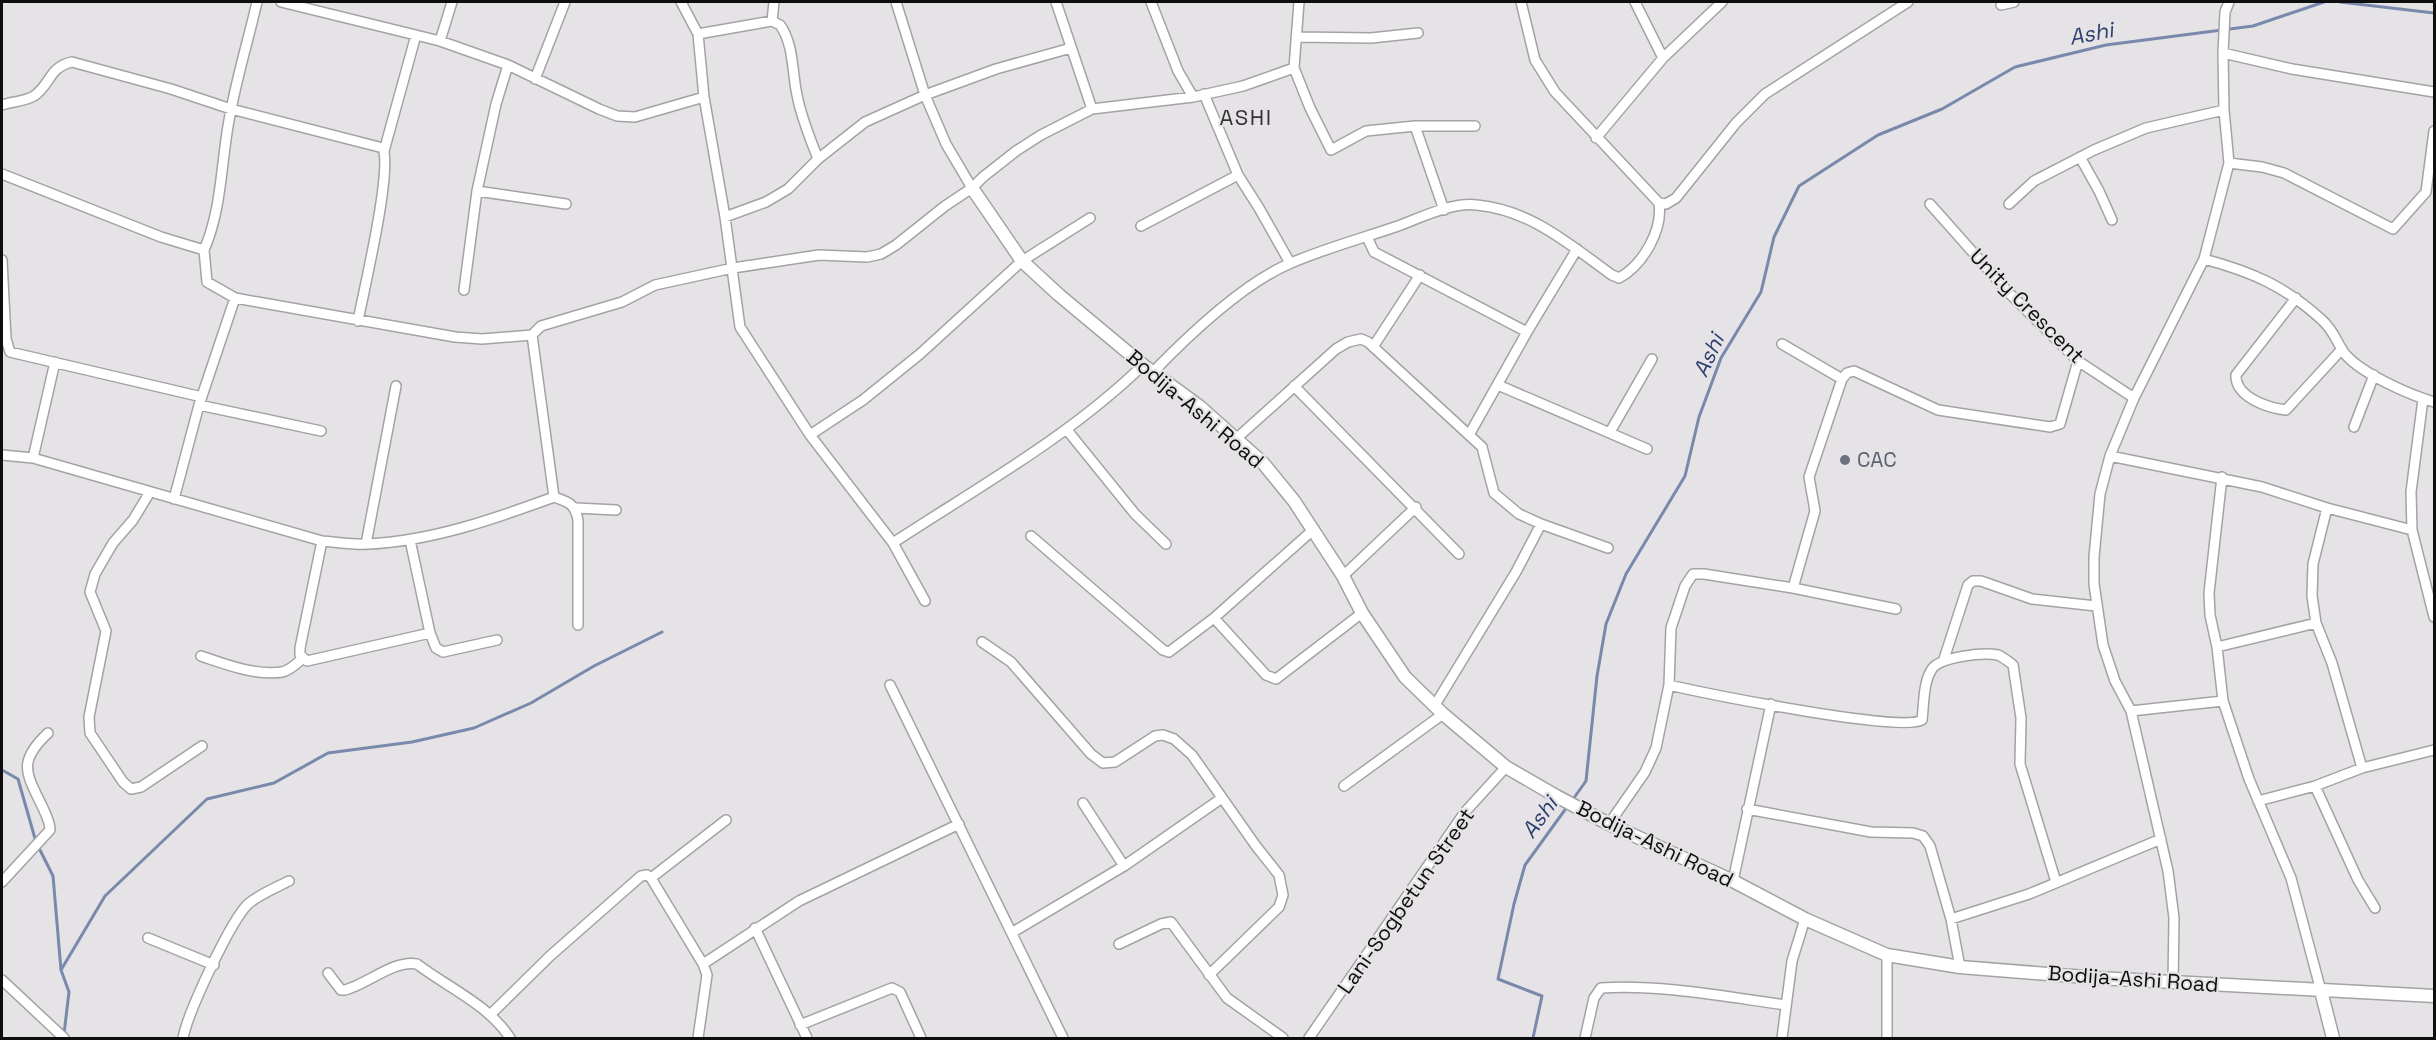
<svg xmlns="http://www.w3.org/2000/svg" width="2436" height="1040" font-family="'Space Grotesk',sans-serif">
<style>
.lines{fill:none;stroke-linecap:round;stroke-linejoin:round}
.stream{stroke:#7989ac;stroke-width:3}
.street-casing{stroke:#a4a2a5;stroke-width:12}
.secondary-casing{stroke:#a4a2a5;stroke-width:15}
.street{stroke:#fff;stroke-width:9}
.secondary{stroke:#fff;stroke-width:12}
.worship-dot{fill:#6b7280;stroke:#e6e3e6;stroke-width:2}
.labels{text-anchor:middle;stroke-width:4.5;stroke-linejoin:round;paint-order:stroke}
.street-label{font-size:21px;fill:#0f0e0f;stroke:#e6e3e6}
.worship-label{font-size:21px;fill:#5b616d;stroke:#e6e3e6;text-anchor:start}
.water-label{font-size:22px;font-style:italic;fill:#2c4170;stroke:#e6e3e6}
.neighbourhood-label{font-size:22px;letter-spacing:1.5px;fill:#343234;stroke:#e6e3e6}
</style>
<rect width="100%" height="100%" fill="#e6e3e6"/>
<g class="lines">
<!-- stream -->
<path class="stream" d="M2340 2 2434 13
M2 770 18 779 36 842 53 876 61 970 69 992 64 1034
M1571 802 1586 781 1597 676 1606 624 1626 574 1685 476 1699 417 1721 358 1761 292 1774 237 1799 186 1878 135 1942 109 2015 67 2106 45 2253 26 2324 2
M61 970 105 896 207 799 274 783 328 753 412 742 474 728 531 703 594 666 662 632
M1533 1038 1542 996 1498 979 1514 904 1525 865 1567 807"/>
<!-- street casing -->
<g class="street-casing">
<path id="street" d="M281 2 440 41 508 65 599 109 617 116 635 117 704 97
M681 2 698 34 704 97 725 217 740 327 810 435 893 543 925 601
M896 2 925 95 946 144 972 188
M1056 2 1092 109
M1151 2 1178 71 1193 97
M1299 2 1294 68 1310 108 1331 150 1366 131 1415 126H1475
M1521 2 1535 60 1555 92 1659 203 1666 204 1676 198 1736 123 1765 94 1908 2
M1635 2 1663 58
M2001 5 2014 2
M772 21 774 2
M698 34 772 21 780 25C794 44 792 73 797 95 801 117 810 138 818 159
M1296 37 1371 38 1418 33
M440 41 452 2
M2223 53 2292 69 2434 92
M535 79 565 2
M1204 94 1238 175 1259 208 1290 263
M2 105C11 102 26 101 34 96 51 84 49 67 72 62L171 89 231 109 383 148C392 173 364 289 358 321
M1415 126 1444 210
M1596 138 1663 58 1722 2
M384 151 416 35
M2080 157 2099 191 2112 220
M2229 163 2262 167 2284 173 2393 229 2426 192 2434 131
M2 174 161 237 204 250 207 282 235 298 455 337 482 339 532 335 541 326 622 302 655 285 733 268 819 255 867 257 881 254 896 245 945 206 972 188 983 177 1016 151 1041 135 1092 109 1193 97 1243 86 1294 68
M477 191 566 204
M1930 204 2008 292 2078 361 2134 398
M2009 204 2034 181 2094 150 2146 128 2224 110
M725 217 766 202 788 189 818 159 865 122 925 95 996 69 1071 48
M1141 226 1238 175
M1367 237 1374 252 1527 332
M204 250C223 207 221 155 231 110 238 73 249 37 257 2
M2204 259C2252 272 2285 286 2322 320 2335 332 2336 342 2345 354 2362 374 2410 395 2434 402
M2 260 6 339 10 352 202 397
M464 290 477 191 496 104 508 65
M2296 298 2236 375C2235 397 2268 408 2286 410L2342 349
M532 335 554 497C569 502 575 504 578 520V625
M1782 344 1842 379 1847 373 1854 371 1938 410 2050 427 2060 424 2078 361
M1373 347 1420 275
M1153 372C1189 335 1243 283 1291 263 1326 248 1363 238 1398 226 1422 217 1452 202 1477 205 1531 210 1570 245 1612 275L1619 278C1643 265 1663 230 1659 203
M1498 385 1647 449
M1294 386 1459 554
M2423 399 2411 492 2412 530 2434 617
M199 405 321 431
M2354 427 2374 375
M1067 430 1135 514 1166 544
M1610 432 1652 359
M810 435 863 400 920 354 1022 261 1090 218
M1469 435 1527 332 1577 249
M1237 438 1336 349 1348 342 1361 339 1368 342 1482 447 1494 493 1519 514 1541 524 1516 572 1435 705
M2 455 33 458 322 541C337 542 353 545 368 544 432 541 494 519 554 497
M2110 456 2262 487 2327 508 2412 530
M33 458 55 362
M2222 477 2209 593 2210 615 2217 647 2223 701 2249 779 2291 878 2321 991
M150 492 133 520 113 543 95 574 90 592 106 631 89 717 90 733 123 782 131 789 141 787 202 746
M174 499 199 405 235 298
M576 508 616 510
M2327 508 2313 564 2312 596 2316 623 2332 663 2362 768
M1541 524 1608 548
M1031 536 1163 650 1169 652 1214 618 1314 529
M322 541 300 648V655L307 661 430 633 410 540
M893 543C978 487 1069 437 1143 365
M366 544 396 386
M1343 576 1416 507
M1793 588 1815 511 1809 477 1842 379
M1214 618 1266 675 1276 679 1362 613
M430 633 436 648 443 652 497 640
M982 642 1011 662 1091 754 1103 763 1115 762 1155 736 1163 735 1174 739 1192 755 1256 846 1279 875 1283 895 1279 907 1209 975
M2217 647 2316 623
M201 656C225 664 255 676 282 672 289 671 296 664 302 659
M1944 659 1968 585 1973 581H1981L2032 599 2096 606
M890 685 1063 1038
M1669 685C1704 693 1901 733 1922 720 1924 705 1923 682 1932 669 1940 657 1983 652 1998 655 2003 657 2009 662 2013 665L2021 718 2020 764 2056 882
M2131 711 2223 701
M1344 786 1443 714
M2315 786 2358 880 2375 908
M2258 801 2315 786 2362 768 2434 750
M1083 803 1124 866
M1747 809 1871 832 1913 833 1923 836 1930 846 1951 919 1960 967
M1609 824 1645 772 1656 748 1669 685 1671 628 1685 586 1693 574H1704L1793 588 1896 609
M651 878 726 820
M1733 881 1771 704
M2 882 50 830C50 822 46 815 43 808 26 773 17 762 48 733
M1951 919 2029 894 2161 839
M755 928 807 1038
M1013 932 1124 866 1222 798
M148 938 214 965
M1119 944 1161 924 1171 922 1227 998 1283 1038
M328 973 341 990H345C366 985 395 959 417 964 447 987 489 1005 510 1038
M2 980 64 1038
M2173 983 2174 918 2168 871 2131 711 2115 681 2103 645 2094 584V557L2100 494 2110 456 2134 398 2204 259 2229 163 2224 110 2223 53 2225 12 2229 2
M490 1015 550 956 641 876 647 875 651 878 703 964
M800 1025 892 988 900 992 921 1038
M183 1038C188 1012 230 922 248 904 260 894 275 888 289 881
M698 1038 707 975 703 964 799 901 959 824
M1309 1038 1465 812 1506 767
M1585 1038 1594 998 1601 988C1660 984 1727 997 1786 1005
M1782 1038 1792 961 1805 919
M1887 1038V955"/>
</g>
<!-- secondary casing -->
<g class="secondary-casing">
<path id="secondary" d="M972 188 1022 261 1059 295 1143 365 1199 406 1263 463 1294 501 1343 576 1362 613 1405 677 1443 714 1506 767 1556 796 1609 824 1733 881 1805 919 1887 955 1960 967 2098 978 2434 996
M2321 991 2333 1038"/>
</g>
<!-- street -->
<use href="#street" class="street"/>
<!-- secondary -->
<use href="#secondary" class="secondary"/>
</g>
<!-- markers -->
<circle class="worship-dot" cx="1845" cy="460" r="6"/>
<g class="labels">
<!-- street labels -->
<g class="street-label">
<text transform="translate(2027 306) rotate(45)" y="7">Unity Crescent</text>
<text transform="translate(1195 409) rotate(40)" y="7">Bodija-Ashi Road</text>
<text transform="translate(1655 844) rotate(26)" y="7">Bodija-Ashi Road</text>
<text transform="translate(1406 901) rotate(-55)" y="7">Lani-Sogbetun Street</text>
<text transform="translate(2133 979) rotate(4)" y="7">Bodija-Ashi Road</text>
</g>
<!-- worship labels -->
<g class="worship-label">
<text x="1857" y="467">CAC</text>
</g>
<!-- water labels -->
<g class="water-label">
<text transform="translate(2091 33) rotate(-11)" y="8">Ashi</text>
<text transform="translate(1708 355) rotate(-65)" y="8">Ashi</text>
<text transform="translate(1539 817) rotate(-54)" y="8">Ashi</text>
</g>
<!-- neighbourhood labels -->
<g class="neighbourhood-label">
<text x="1246" y="125">ASHI</text>
</g>
</g>
<!-- border -->
<rect width="2436" height="1040" fill="none" stroke="#0f0e0f" stroke-width="6"/>
</svg>
